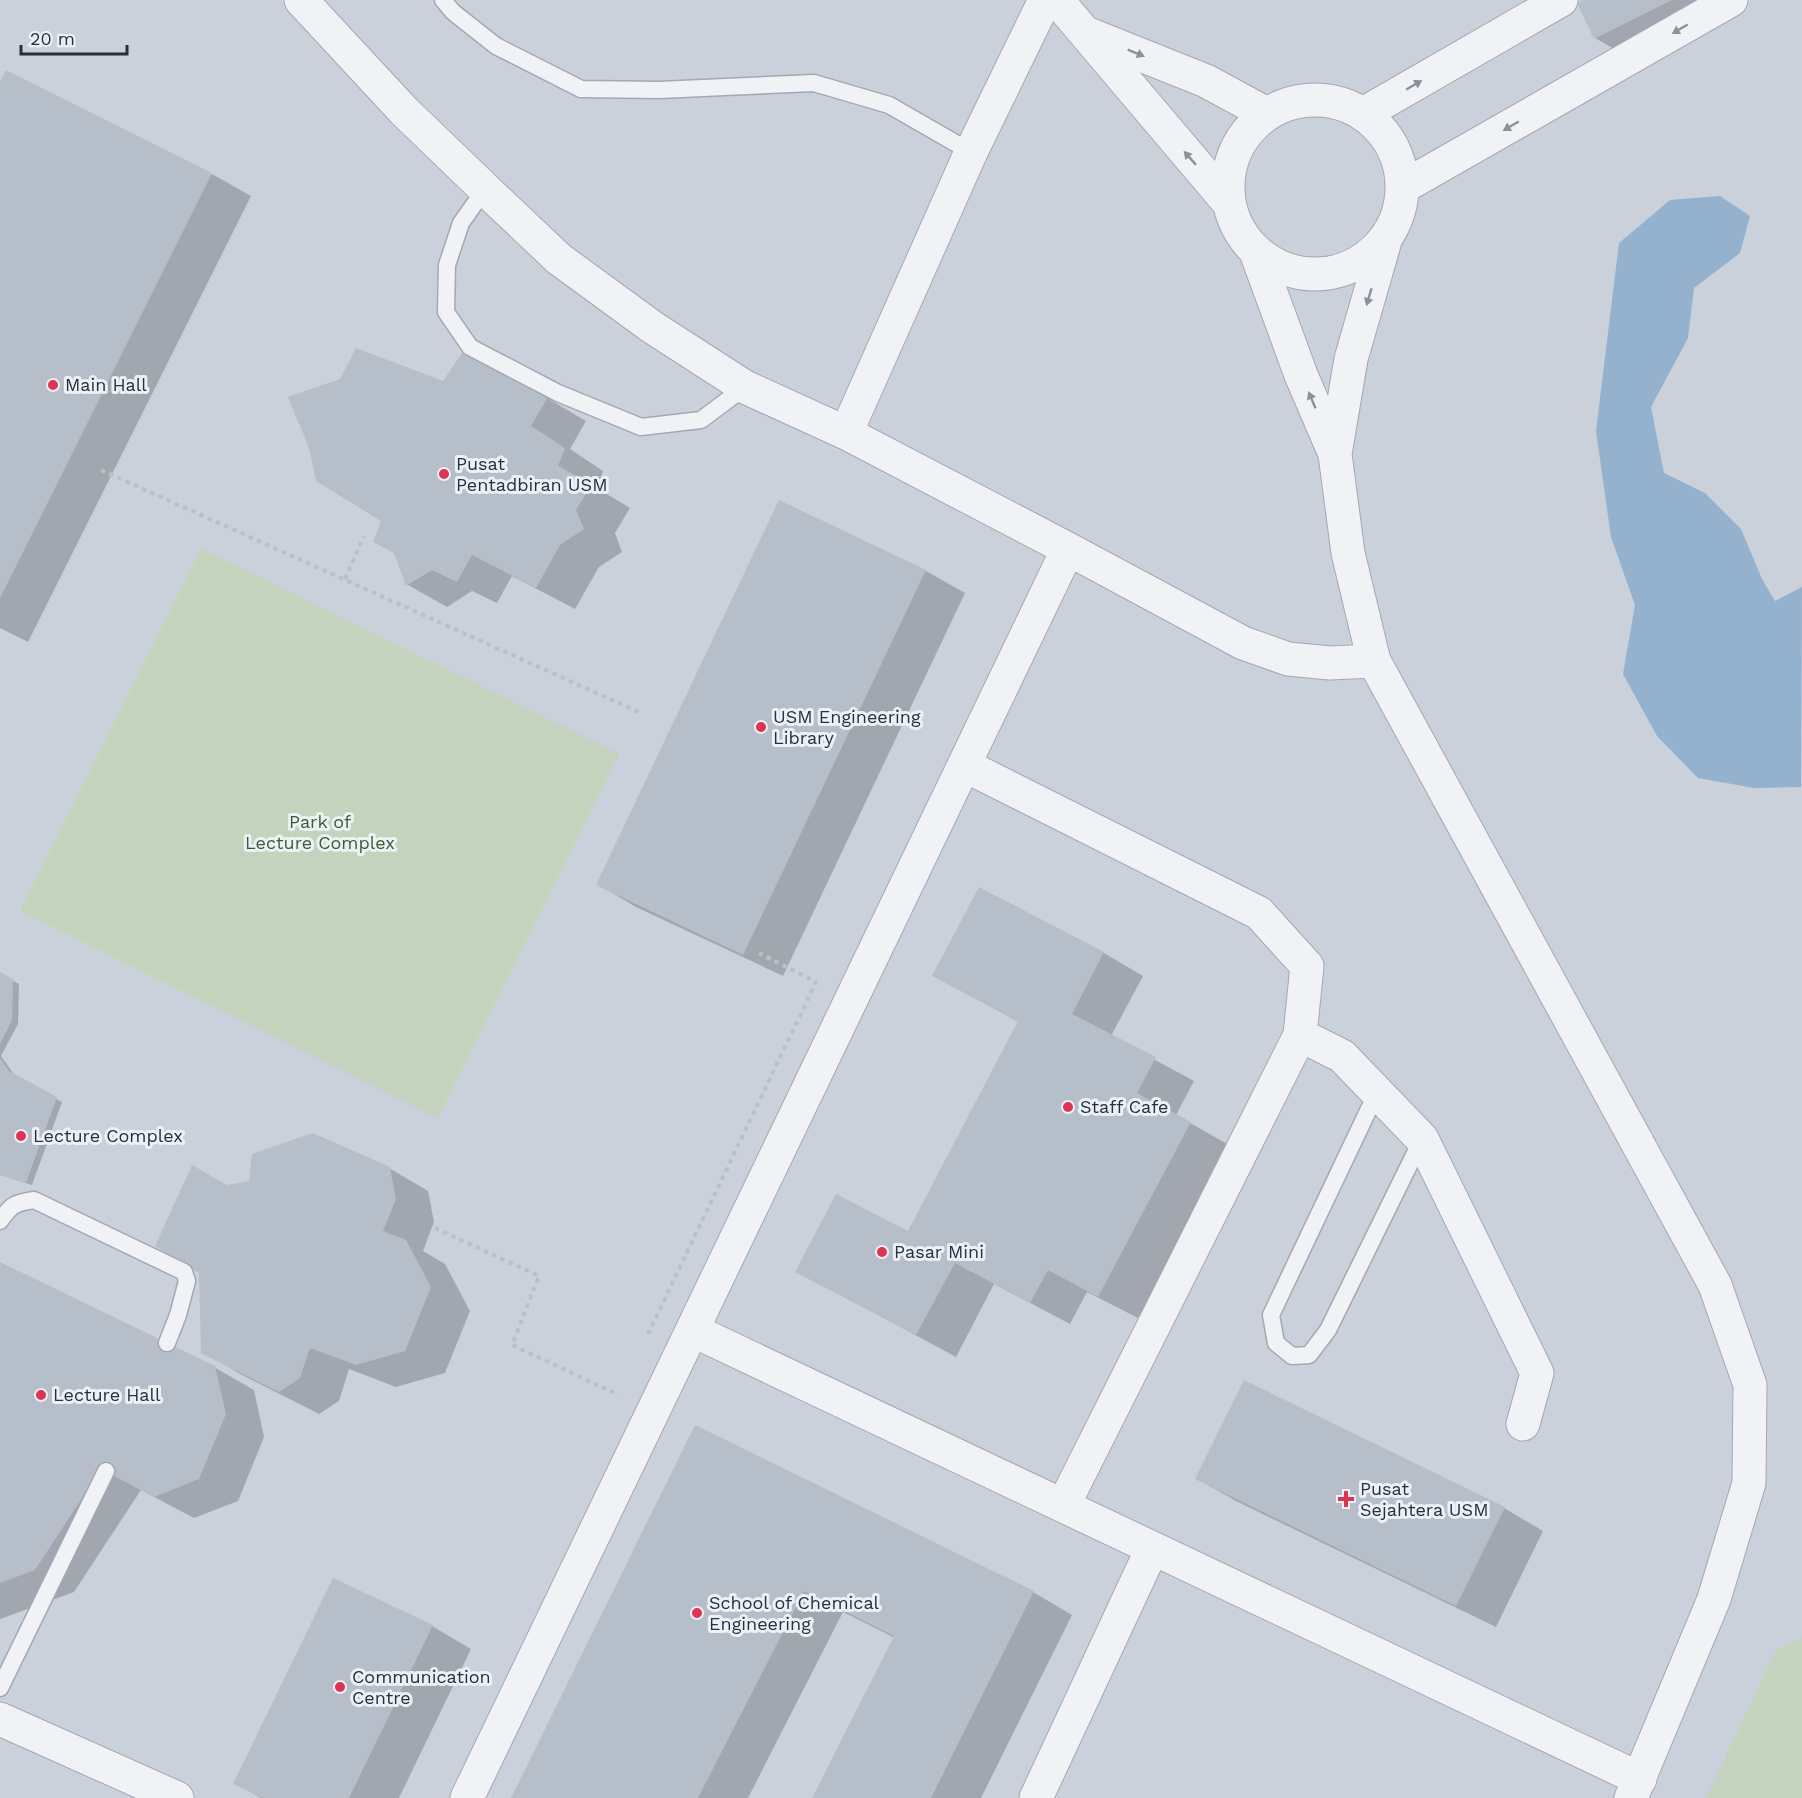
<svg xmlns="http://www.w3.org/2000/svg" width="1802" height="1798" font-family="'Work Sans',sans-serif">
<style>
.built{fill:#cbd1db}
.green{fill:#c3d3bd}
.water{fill:#94b1cd}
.shadow{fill:#0003}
.building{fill:#b6bec9}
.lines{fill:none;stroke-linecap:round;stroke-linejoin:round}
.service-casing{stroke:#a2a9b2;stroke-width:19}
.minor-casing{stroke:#a2a9b2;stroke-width:35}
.tertiary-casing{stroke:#a2a9b2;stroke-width:35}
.path{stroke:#bbc0c7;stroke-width:4;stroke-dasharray:4.5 4.5;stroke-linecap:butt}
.service{stroke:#f0f2f6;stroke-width:16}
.minor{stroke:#f0f2f6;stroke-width:33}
.tertiary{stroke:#f0f2f6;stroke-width:33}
.oneway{fill:#8a919b}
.poi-dot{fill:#dc3452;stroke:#ecf1f6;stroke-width:2}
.labels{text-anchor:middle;stroke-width:6;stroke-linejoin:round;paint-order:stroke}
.poi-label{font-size:18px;fill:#253040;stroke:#ecf1f6;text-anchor:start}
.park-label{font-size:18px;fill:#3a5e31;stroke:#ecf1f6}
</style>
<rect width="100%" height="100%" fill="#dde2e8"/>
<!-- built -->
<path class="built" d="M0 0H1802V1798H0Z"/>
<!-- green -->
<path class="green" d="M201 548 619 754 438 1118 20 911Z
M1802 1637V1798H1706L1776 1650Z"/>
<!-- water -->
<path class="water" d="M1720 196 1750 216 1740 253 1694 288 1688 338 1651 407 1664 473 1705 493 1741 529 1762 579 1775 601 1802 587 1801 787 1754 788 1698 778 1657 736 1623 674 1635 605 1611 537 1596 431 1619 243 1670 200Z"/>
<!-- shadow -->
<path class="shadow" d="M1586 0H1715L1616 50 1595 38Z
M6 72 212 174 251 196 28 642 0 628V85Z
M443 383 547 398 586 421 570 449 603 471 597 488 630 508 615 533 622 552 599 567 575 609 512 576 497 603 472 591 447 607 408 585 396 554 375 542Z
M780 502 926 571 965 593 783 976 636 907 597 884Z
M980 889 1104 953 1143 976 1111 1036 1194 1081 1176 1115 1229 1145 1138 1318 1087 1292 1070 1324 994 1284 956 1357 797 1271 908 1233 1019 1022 934 976Z
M0 974 19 984 18 1024 1 1056 15 1076 62 1102 32 1185 0 1175Z
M389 1168 428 1191 434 1222 423 1251 445 1264 470 1311 445 1373 396 1387 349 1369 339 1401 319 1414 242 1375 203 1352 227 1186Z
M0 1263 214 1367 254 1390 264 1437 238 1501 194 1518 141 1490 74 1592 0 1619Z
M696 1427 1033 1592 1072 1615 981 1798H813L895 1638 843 1612 748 1798H512Z
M1197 1479 1504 1508 1543 1531 1496 1627 1236 1501Z
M432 1626 471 1649 399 1798H261L235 1783Z"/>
<!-- building -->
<path class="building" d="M1583 0H1672L1594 39 1577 3Z
M6 70 212 173 0 598V82Z
M356 348 443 381 462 353 548 397 531 426 565 448 558 466 592 484 576 510 584 529 560 545 536 588 472 555 457 582 432 570 406 586 394 553 373 542 381 521 316 481 309 448 288 397 340 379Z
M779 500 926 570 743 955 596 885Z
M979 887 1104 952 1072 1014 1156 1057 1137 1093 1191 1122 1098 1297 1048 1270 1030 1303 955 1263 916 1335 795 1272 836 1194 908 1231 1018 1021 932 976Z
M0 972 13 979 12 1020 0 1044Z
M0 1058 9 1071 57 1097 26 1183 0 1175Z
M313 1133 390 1167 396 1199 383 1231 406 1240 431 1287 405 1351 356 1365 310 1348 300 1378 279 1392 201 1353 199 1273 155 1246 192 1165 227 1185 249 1181 252 1154Z
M0 1262 215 1366 226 1414 199 1479 154 1497 101 1469 35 1570 0 1583Z
M1244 1380 1505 1507 1456 1606 1195 1479Z
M695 1425 1034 1591 931 1798H812L894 1636 804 1591 698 1798H511Z
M333 1578 433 1625 349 1798H263L233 1784Z"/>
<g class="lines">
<!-- service casing -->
<g class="service-casing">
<path id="service" d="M443 0 453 12 496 46 581 89 659 90 814 83 889 105 971 152
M485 189 461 223 447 265 446 312 470 347 558 393 641 427 701 420 745 387
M1377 1092 1271 1315 1276 1343 1292 1356 1309 1355 1328 1330 1422 1139
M0 1221C11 1205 14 1203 34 1200L184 1272 187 1281 178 1315 167 1343
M0 1688 106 1471"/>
</g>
<!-- minor casing -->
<g class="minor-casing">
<path id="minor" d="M301 0 404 111 485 189 559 259 652 327 745 387 846 433 1068 549 1243 643 1288 659 1330 663 1374 661
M846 433 971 152 1045 0
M964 765 1259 913 1307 966 1300 1035 1064 1504
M1300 1035 1342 1056 1422 1139 1537 1373 1523 1424
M692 1330C1009 1478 1324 1630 1640 1779
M0 1719 177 1798
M467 1798 1068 549
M1036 1798 1152 1549"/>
</g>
<!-- tertiary casing -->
<g class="tertiary-casing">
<path id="tertiary" d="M1057 0 1228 202
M1086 33 1206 81 1267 114
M1228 187a87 87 0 1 1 174 0a87 87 0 1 1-174 0Z
M1363 114 1561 0
M1403 187 1731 0
M1256 252 1301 375 1335 454 1348 553 1374 661 1715 1285 1750 1385 1749 1483 1714 1599 1631 1798
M1335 454 1351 359 1385 241"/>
</g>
<!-- path -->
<path class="path" d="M101 470 641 713
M345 579 364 536
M435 1228 539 1276 512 1345 619 1395
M648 1334 816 982 759 953"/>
<!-- service -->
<use href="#service" class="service"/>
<!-- minor -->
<use href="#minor" class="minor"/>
<!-- tertiary -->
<use href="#tertiary" class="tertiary"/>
</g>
<!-- one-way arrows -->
<defs><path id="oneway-solid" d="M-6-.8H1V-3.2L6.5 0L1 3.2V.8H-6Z" transform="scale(1.5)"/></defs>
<g class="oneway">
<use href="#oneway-solid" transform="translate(1680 29) rotate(150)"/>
<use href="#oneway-solid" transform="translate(1136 53) rotate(22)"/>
<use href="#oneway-solid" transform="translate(1414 85) rotate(-30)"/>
<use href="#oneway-solid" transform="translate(1511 126) rotate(150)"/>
<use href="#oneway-solid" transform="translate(1190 158) rotate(-131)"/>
<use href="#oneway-solid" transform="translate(1369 297) rotate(106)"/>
<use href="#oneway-solid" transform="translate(1312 400) rotate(-113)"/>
</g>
<!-- markers -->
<g class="poi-dot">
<circle cx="53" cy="385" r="6"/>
<circle cx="444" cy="474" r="6"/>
<circle cx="761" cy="727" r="6"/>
<circle cx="1068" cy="1107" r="6"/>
<circle cx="21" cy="1136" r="6"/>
<circle cx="882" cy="1252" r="6"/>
<circle cx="41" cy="1395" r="6"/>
<path d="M1343 1490h6v6h6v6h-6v6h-6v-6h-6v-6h6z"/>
<circle cx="697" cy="1613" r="6"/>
<circle cx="340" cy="1687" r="6"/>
</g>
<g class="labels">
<!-- poi labels -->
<g class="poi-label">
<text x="65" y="391">Main Hall</text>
<text x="456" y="470">Pusat<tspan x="456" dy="21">Pentadbiran USM</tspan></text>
<text x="773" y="723">USM Engineering<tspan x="773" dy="21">Library</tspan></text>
<text x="1080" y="1113">Staff Cafe</text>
<text x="33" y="1142">Lecture Complex</text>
<text x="894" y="1258">Pasar Mini</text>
<text x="53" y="1401">Lecture Hall</text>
<text x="1360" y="1495">Pusat<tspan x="1360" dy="21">Sejahtera USM</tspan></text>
<text x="709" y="1609">School of Chemical<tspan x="709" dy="21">Engineering</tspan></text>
<text x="352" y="1683">Communication<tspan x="352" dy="21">Centre</tspan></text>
</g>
<!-- park labels -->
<g class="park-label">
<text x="320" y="828">Park of<tspan x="320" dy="21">Lecture Complex</tspan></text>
</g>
</g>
<!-- scale -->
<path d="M21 45v9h106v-9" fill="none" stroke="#253040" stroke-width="3"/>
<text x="30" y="45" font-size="18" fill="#253040" stroke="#ecf1f6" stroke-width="4.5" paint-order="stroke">20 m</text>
</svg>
